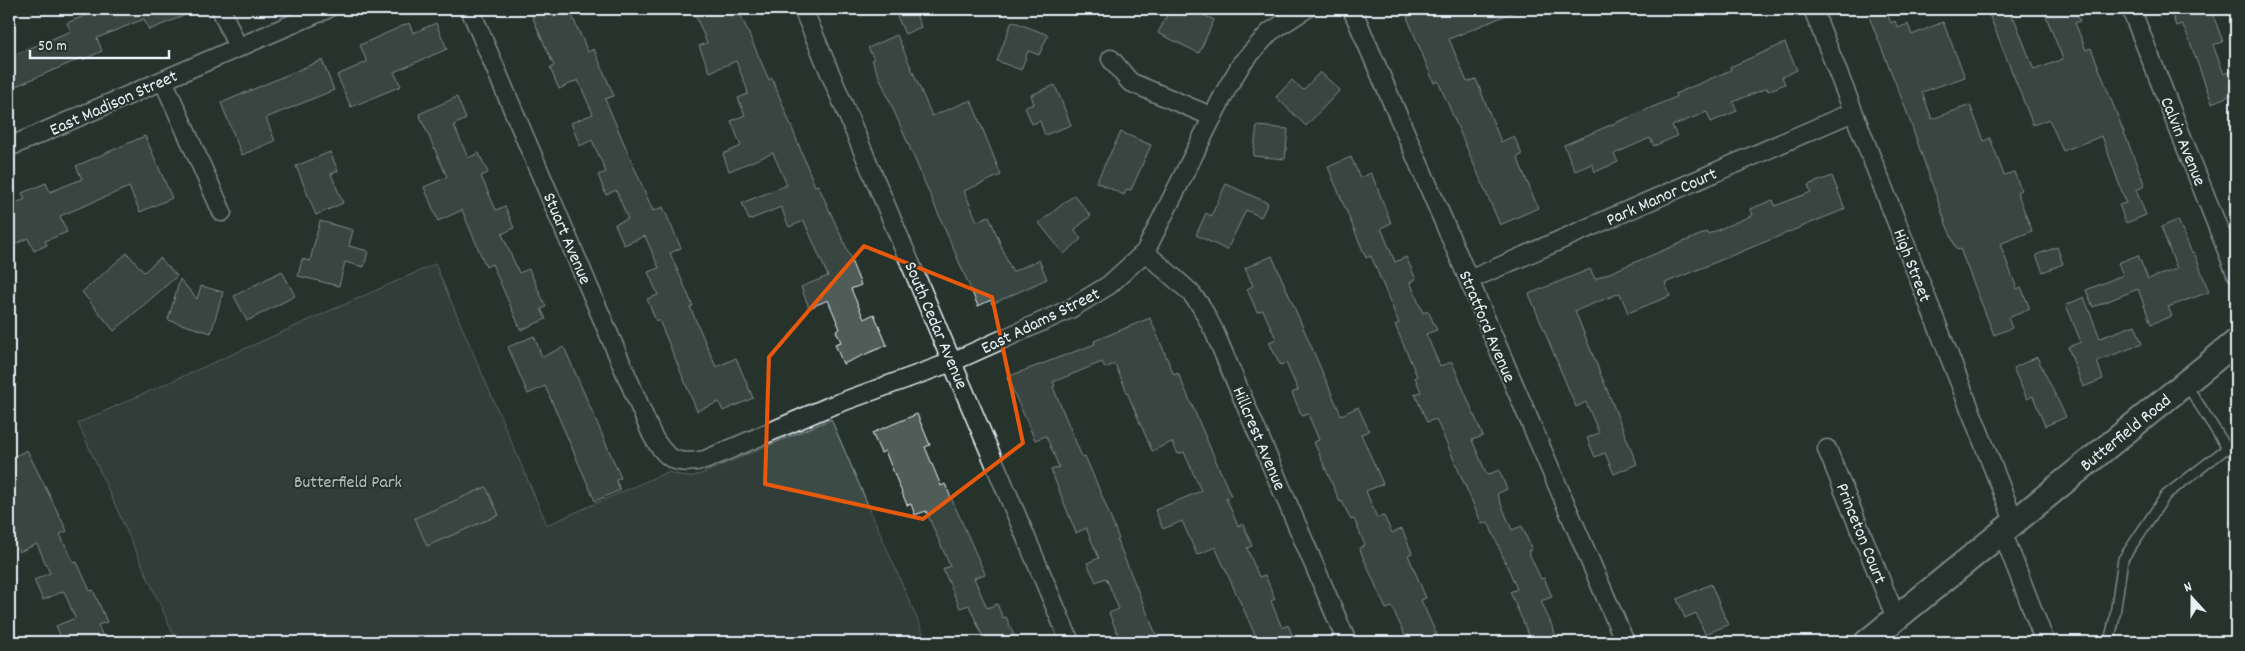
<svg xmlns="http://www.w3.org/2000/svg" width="2245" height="651" font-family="Dekko,sans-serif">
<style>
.green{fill:#3e4b47;stroke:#939ea0}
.building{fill:#505c59;stroke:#e8f1f8}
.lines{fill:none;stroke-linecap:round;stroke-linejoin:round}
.service-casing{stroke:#e8f1f8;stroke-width:12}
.minor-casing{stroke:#e8f1f8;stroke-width:21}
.secondary-casing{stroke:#e8f1f8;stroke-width:28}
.service{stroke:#26332d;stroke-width:9}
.minor{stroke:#26332d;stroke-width:18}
.secondary{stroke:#26332d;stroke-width:24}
.marked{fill:none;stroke:#e8590c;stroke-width:4;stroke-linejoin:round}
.labels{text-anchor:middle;stroke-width:4;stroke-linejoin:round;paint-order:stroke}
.street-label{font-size:18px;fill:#e8f1f8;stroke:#26332d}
.park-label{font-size:18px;fill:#b5bfc3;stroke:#26332d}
</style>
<rect width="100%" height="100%" fill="#26332d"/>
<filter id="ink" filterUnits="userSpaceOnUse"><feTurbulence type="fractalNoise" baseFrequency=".02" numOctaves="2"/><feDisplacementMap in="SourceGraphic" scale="10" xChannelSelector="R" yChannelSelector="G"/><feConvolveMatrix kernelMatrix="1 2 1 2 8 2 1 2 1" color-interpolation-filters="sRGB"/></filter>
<g filter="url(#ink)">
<!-- green -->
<path class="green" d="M435 264 547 525 667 472 689 477 701 474 831 419 927 642H177L78 423Z"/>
<!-- building -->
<path class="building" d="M101 9H200L149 30 144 19 97 38 102 51 83 60 82 58 9 89V57L71 31 67 23Z
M544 9H569L588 52 594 49 614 96 605 99 653 211 663 207 681 248 670 253 693 306 690 307 716 367 736 358 753 398 723 411 719 402 697 411 659 320 656 321 647 299 658 295 648 272 659 268 645 236 624 245 615 224 628 219 616 190 606 195 598 175 606 172 592 140 580 146 571 123 593 114 578 80 559 89 550 68 554 66 531 14Z
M693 9H738L769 80 772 78 815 186 818 185 851 258H850L861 285 851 289 864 319 874 314 887 345 843 364 835 344 841 342 836 331 840 329 828 300 809 308 801 287 828 276 804 221 789 227 781 207 749 220 742 203 787 185 773 153 729 171 723 154 741 146 731 121 745 115 738 98 748 94 747 89 736 61 710 72 699 46 707 43Z
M914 9 921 27 905 34 897 16Z
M1170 9H1191L1214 20 1199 53 1158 33Z
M1425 9H1437L1440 15 1456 9H1521L1449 39 1467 82 1476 79 1501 142 1514 136 1522 155 1517 157 1538 208 1500 225 1438 81 1434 83 1407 17Z
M1866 9H1885L1891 23 1895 21 1898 28 1908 24 1912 35 1943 22 1965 77 1922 92 1932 119 1970 105 1984 141 1990 138 2004 175 2014 172 2021 190 2017 192 2032 231 2000 244 2017 289 2021 287 2030 309 2008 318 2012 328 1994 335 1960 249 1957 250 1946 224 1905 107Z
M1987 9H2008L2012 19 2014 18 2034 70 2063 59 2043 9H2075L2080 21 2075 23 2086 50 2091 48 2145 186 2136 190 2146 215 2126 223 2119 205 2126 203 2102 136 2063 151 2049 119 2033 125Z
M2170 9H2217L2212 12 2223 42 2213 45 2224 74 2236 69V93L2212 103 2187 34 2182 24 2176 26Z
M1012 21 1048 35 1039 55 1028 51 1021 70 997 61Z
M409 23 413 33 436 23 447 49 394 72 401 86 351 107 337 75 367 62 360 45Z
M897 35 932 116 971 100 1001 175 964 191 977 221 989 216 1012 272 1039 260 1047 279 992 304 991 300 978 306 872 60 874 59 868 48Z
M1785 43 1797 70 1782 77 1785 84 1768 91 1767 88 1733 102 1737 111 1711 122 1707 112 1672 126 1677 136 1654 146 1650 138 1614 154 1618 162 1595 172 1592 164 1575 171 1564 145 1676 97 1675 94 1731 70 1730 67Z
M322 60 334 90 266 118 275 141 242 155 221 103Z
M1320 72 1340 90 1306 126 1276 97 1292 80 1303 90Z
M1055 85 1071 125 1045 135 1040 121 1032 124 1025 107 1034 104 1031 95Z
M457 97 466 119 454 125 468 158 479 153 488 173 481 176 496 210 505 206 514 228 502 234 519 273 529 269 546 307 541 309 546 319 521 330 492 264 486 267 462 210 438 221 424 187 447 177 419 114Z
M1257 126 1288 129 1285 159 1253 156Z
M1121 132 1151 145 1131 190 1127 189 1124 195 1096 182Z
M145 136 172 198 140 212 129 187 60 216 67 232 45 241 47 245 34 251 28 238 9 247V206L25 199 22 193 46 183 50 192 82 179 76 166Z
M330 152 338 171 331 174 343 203 316 215 296 166Z
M1351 157 1360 178 1371 173 1379 192 1391 223 1381 228 1395 262 1406 257 1416 279 1410 282 1423 313 1428 311 1437 330 1426 334 1440 366 1452 362 1483 436 1472 440 1487 475 1499 470 1507 489 1497 494 1512 530 1522 526 1532 550 1528 551 1541 579 1544 578 1552 597 1541 601 1559 642H1532L1510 592 1517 589 1488 522 1482 524 1436 419 1427 422 1415 394 1421 392 1415 377 1417 376 1395 325 1399 323 1371 256 1366 258 1328 167Z
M1832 176 1845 209 1665 283 1670 296 1628 313 1620 293 1575 311 1637 464 1614 474 1605 453 1595 457 1587 438 1599 433 1586 402 1576 407 1529 294 1590 269 1595 279 1707 232 1708 234 1753 215 1750 209 1773 200 1775 206 1811 192 1808 185Z
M1226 184 1268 203 1261 217 1246 210 1227 250 1196 235 1206 213 1211 216Z
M1074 195 1091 216 1074 230 1081 239 1064 254 1039 223Z
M2178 220 2192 253 2194 252 2209 292 2168 307 2172 316 2151 324 2138 289 2093 307 2086 290 2123 275 2118 263 2138 255 2148 279 2177 269 2161 227Z
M320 221 353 230 349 246 368 251 364 267 345 262 339 286 298 276 302 259 310 261Z
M2057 247 2063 264 2043 272 2036 255Z
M127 253 144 272 160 258 177 276 114 331 82 292Z
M1272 256 1341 415 1358 407 1369 431 1361 434 1383 484 1366 491 1377 518 1384 516 1392 533 1402 529 1412 553 1408 555 1426 598 1421 600 1440 642H1408L1392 607 1386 609 1359 548 1365 545 1354 519 1351 520 1342 501 1340 502 1314 442 1319 440 1308 414 1302 416 1292 393 1298 390 1286 363 1280 365 1269 342 1276 339 1263 310 1257 312 1247 289 1253 286 1245 268Z
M282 271 295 296 247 321 234 296Z
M180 279 197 299 201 286 223 292 211 333 168 320Z
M2084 297 2100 338 2135 325 2142 344 2097 361 2103 379 2083 387 2068 347 2081 342 2066 305Z
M1150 318 1174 375 1178 373 1231 496 1226 498 1238 526 1243 524 1252 546 1247 548 1259 577 1265 575 1275 599 1271 601 1282 628 1288 625 1295 642H1250L1257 639 1215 547 1197 555 1182 521 1163 529 1155 510 1201 491 1184 452 1178 454 1172 442 1152 451 1115 364 1105 368 1102 362 1053 382 1055 386 1053 387 1082 457 1085 456 1102 496 1119 539 1117 540 1157 637 1143 642H1121L1109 613 1119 609 1106 578 1096 582 1087 563 1099 558 1086 528 1076 533 1051 470 1059 467 1046 436 1035 440 1007 377 1095 344 1094 341Z
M534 336 542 357 564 347 621 478 616 480 620 490 595 501 545 386 528 394 508 347Z
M2037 357 2066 417 2045 426 2033 396 2027 399 2013 368Z
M917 414 930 445 925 447 941 486 945 484 985 574 974 578 987 608 997 604 1003 618 1006 617 1017 642H985L969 605 960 608 943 569 950 566 926 511 915 515 911 504 907 505 885 451 881 453 872 433Z
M27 450 67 531 60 534 74 563 77 562 90 591 93 590 107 622 98 625 105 642H63L56 626 75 618 64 591 43 600 34 580 50 573 37 544 19 552 9 529V459Z
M486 487 499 515 427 546 415 518Z
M1711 584 1728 625 1705 634 1696 613 1685 618 1677 599Z"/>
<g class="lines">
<!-- service casing -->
<g class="service-casing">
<path id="service" d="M2227 448 2236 455
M2109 642 2114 621 2123 559 2166 495 2227 448 2186 384"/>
</g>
<!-- minor casing -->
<g class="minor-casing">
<path id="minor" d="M221 9 238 48
M470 9 652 435C667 461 676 465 705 460L828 407 952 362 1070 309 1109 285 1145 252 1226 90 1242 63 1270 32 1306 9
M803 9 1070 642
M1352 9 1625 642
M1813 9 2014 521
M2131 9 2236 273
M1111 59 1130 82 1213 117
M163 80 222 212
M9 147 327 9
M1145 252 1190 292 1201 306 1214 331 1347 642
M1469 280 1853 112
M1827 449 1896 618
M2002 531 2045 642"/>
</g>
<!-- secondary casing -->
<g class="secondary-casing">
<path id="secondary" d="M1867 642 2236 342"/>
</g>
<!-- service -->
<use href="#service" class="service"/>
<!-- minor -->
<use href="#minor" class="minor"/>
<!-- secondary -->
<use href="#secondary" class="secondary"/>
</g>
</g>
<!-- marked area -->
<path d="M0 0H2245V651H0ZM864 246 992 297 1023 443 923 519 765 484 769 357Z" fill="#26332d" fill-opacity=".55" fill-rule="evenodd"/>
<path class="marked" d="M864 246 992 297 1023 443 923 519 765 484 769 357Z"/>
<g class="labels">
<!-- street labels -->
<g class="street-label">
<text transform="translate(113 102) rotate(-24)" y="6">East Madison Street</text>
<text transform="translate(2184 141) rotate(68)" y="6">Calvin Avenue</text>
<text transform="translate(1661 196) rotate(-24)" y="6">Park Manor Court</text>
<text transform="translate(568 238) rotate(67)" y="6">Stuart Avenue</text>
<text transform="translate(1913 265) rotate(69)" y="6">High Street</text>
<text transform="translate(1040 320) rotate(-26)" y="6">East Adams Street</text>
<text transform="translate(937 325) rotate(67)" y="6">South Cedar Avenue</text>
<text transform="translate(1488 326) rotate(67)" y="6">Stratford Avenue</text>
<text transform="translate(2125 432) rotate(-39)" y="6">Butterfield Road</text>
<text transform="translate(1260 438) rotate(67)" y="6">Hillcrest Avenue</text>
<text transform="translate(1862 533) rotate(68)" y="6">Princeton Court</text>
</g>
<!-- park labels -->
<g class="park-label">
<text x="348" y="487">Butterfield Park</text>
</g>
</g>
<!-- margin -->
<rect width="2245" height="651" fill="none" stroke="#26332d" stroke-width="30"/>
<rect x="15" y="15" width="2215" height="621" fill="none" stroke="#e8f1f8" stroke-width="2" filter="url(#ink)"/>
<!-- north arrow -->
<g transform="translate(2192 598) rotate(339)" stroke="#26332d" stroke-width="4" paint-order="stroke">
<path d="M0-4L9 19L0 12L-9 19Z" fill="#e8f1f8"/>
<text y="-8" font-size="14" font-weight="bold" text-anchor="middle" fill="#e8f1f8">N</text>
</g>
<!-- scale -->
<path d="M30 50v8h139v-8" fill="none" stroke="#e8f1f8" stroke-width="2.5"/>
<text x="38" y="50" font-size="15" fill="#e8f1f8" stroke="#26332d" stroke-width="4" paint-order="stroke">50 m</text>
</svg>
